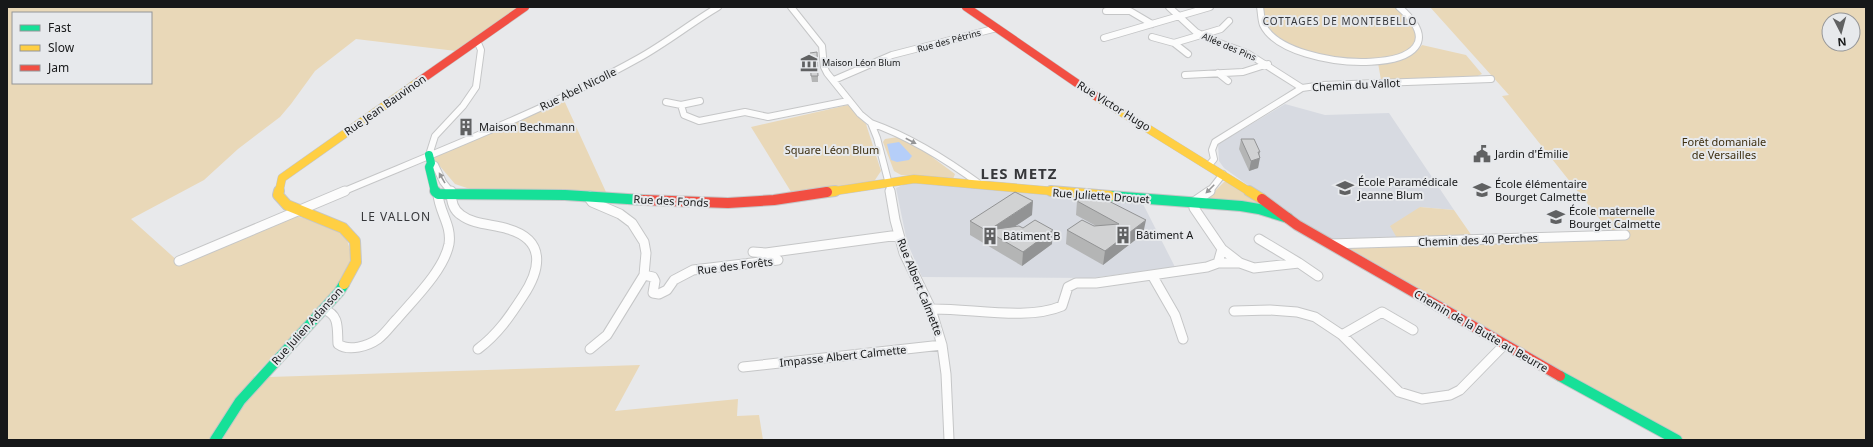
<svg xmlns="http://www.w3.org/2000/svg" width="1873" height="447" font-family="'Noto Sans',sans-serif">
<style>
.built{fill:#d7dae1}
.green{fill:#e9d8b8;fill-rule:evenodd}
.water{fill:#b5cef9}
.lines{fill:none;stroke-linecap:round;stroke-linejoin:round}
.street-far1-casing{stroke:#c5c6c7;stroke-width:8}
.street-casing{stroke:#c5c6c7;stroke-width:11}
.fast-far1-casing{stroke:#c5c6c7;stroke-width:9}
.fast-casing{stroke:#c5c6c7;stroke-width:12}
.slow-far1-casing{stroke:#c5c6c7;stroke-width:9}
.slow-casing{stroke:#c5c6c7;stroke-width:12}
.jam-far1-casing{stroke:#c5c6c7;stroke-width:9}
.jam-casing{stroke:#c5c6c7;stroke-width:12}
.street-far1{stroke:#fcfcfc;stroke-width:6}
.street{stroke:#fcfcfc;stroke-width:9}
.fast-far1{stroke:#16e098;stroke-width:8}
.fast{stroke:#16e098;stroke-width:10}
.slow-far1{stroke:#ffcf43;stroke-width:8}
.slow{stroke:#ffcf43;stroke-width:10}
.jam-far1{stroke:#f24e42;stroke-width:8}
.jam{stroke:#f24e42;stroke-width:10}
.wall{fill:#b4b5b5}
.shaded-wall{fill:#929394}
.building{fill:#d1d2d3;stroke:#929394}
.oneway{fill:#959596}
.labels{text-anchor:middle;stroke-width:4;stroke-linejoin:round;paint-order:stroke}
.far-street-label{font-size:9px;fill:#171819;stroke:#e7e9ec}
.far-poi-label{font-size:9px;fill:#171819;stroke:#e7e9ec;text-anchor:start}
.far-neighbourhood-label{font-size:10px;letter-spacing:1px;fill:#36373a;stroke:#e7e9ec}
.street-label{font-size:11px;fill:#171819;stroke:#e7e9ec}
.poi-label{font-size:11px;fill:#171819;stroke:#e7e9ec;text-anchor:start}
.park-label{font-size:11px;fill:#3d2f11;stroke:#e7e9ec}
.neighbourhood-label{font-size:12px;letter-spacing:1px;fill:#36373a;stroke:#e7e9ec}
.district-label{font-size:15px;font-weight:bold;letter-spacing:1px;fill:#36373a;stroke:#e7e9ec}
</style>
<rect width="100%" height="100%" fill="#e8e9eb"/>
<!-- built -->
<path class="built" d="M1285 104 1325 115 1389 113 1454 210 1420 207 1398 238 1337 241 1310 230 1224 168 1219 161 1218 144Z
M910 182 1142 202 1175 267 1091 278 922 277 907 242 896 188Z"/>
<!-- green -->
<path class="green" d="M7 7H520L456 51 356 39 315 71 291 104 280 117 238 149 204 180 131 219 180 263 286 214 312 220 345 233 353 260 332 294 254 376 269 377 640 365 615 411 738 399 737 416 759 415 763 440H7ZM13 13H151V83H13Z
M1263 7H1396L1414 27 1417 38 1408 51 1385 59 1346 60 1292 47 1271 31 1265 21Z
M1430 7H1866V440H1684L1541 360 1337 241 1397 238 1390 226 1420 207 1454 210 1472 236 1610 232 1502 96 1509 95ZM1829 20H1853V44H1829Z
M1422 45 1466 55 1482 74 1473 78 1381 80 1378 63C1395 59 1411 60 1422 45Z
M563 98 606 192 476 191 455 184 433 158Z
M848 105 866 124 881 171 873 183 793 195 751 127Z
M898 137 932 154V157L955 174 953 179 949 180 901 175 894 171 883 142 885 139Z
M1224 182H1230L1258 201V205L1210 200 1208 198Z"/>
<!-- water -->
<path class="water" d="M899 142 912 156 909 160 897 162 891 160 887 144Z"/>
<g class="lines">
<!-- street-far1 casing -->
<g class="street-far1-casing">
<path id="street-far1" d="M791 7 822 46 824 67 827 73 860 114 871 123 877 138 891 192
M1169 7 1196 32 1214 41 1247 53 1302 88
M1260 7C1261 12 1261 20 1263 25 1288 76 1480 78 1399 7
M1106 11H1130L1152 24
M1152 37 1174 43
M1104 38 1210 7
M1188 54 1174 43 1221 29 1229 21
M1218 73 1228 81
M1185 75 1243 72 1268 64
M834 80 892 55 997 28
M666 102 681 105 684 115 699 121 745 112 768 117 848 101
M681 105 700 101
M871 123C911 137 947 160 981 185
M429 155 435 136 463 106 476 87 481 50 478 43 475 42
M431 163 435 165 443 182 451 192
M1209 165 1214 159 1212 150 1215 142 1302 88 1323 85 1491 79
M342 192C442 150 544 111 639 58 666 43 691 23 718 7
M1209 192 1223 174"/>
</g>
<!-- street casing -->
<g class="street-casing">
<path id="street" d="M451 191C451 200 453 210 461 215 474 225 493 224 508 229 546 240 541 269 523 296 510 316 498 334 478 349
M890 191 895 220 904 253 931 309 942 345 946 374 949 440
M590 196 589 198 592 202 620 214 632 223 644 242 646 253 644 275 607 335 590 349
M1330 244 1625 235
M1222 249 1240 263 1254 268 1299 263 1259 239
M753 252 766 253 899 235
M179 261 345 191
M1218 263H1240
M1299 263 1318 276
M644 275 653 277 655 281 653 293 659 294 667 290 674 280 693 270 778 260
M1152 275 1175 315 1183 339
M931 309C970 308 1027 321 1062 306L1068 287 1076 283H1096L1207 267 1218 263 1222 249 1194 208V202L1210 191
M324 310C340 314 337 330 338 344 349 352 368 346 378 339 385 334 391 325 397 319 414 299 444 270 449 244 452 225 439 212 438 194
M1234 311 1270 310 1297 312 1315 317 1342 335 1399 392 1422 399 1450 395 1460 390 1504 345
M1342 335 1382 312 1413 330
M743 367 942 345"/>
</g>
<!-- fast-far1 casing -->
<g class="fast-far1-casing">
<path id="fast-far1" d="M429 155 431 163 429 167 435 192"/>
</g>
<!-- fast casing -->
<g class="fast-casing">
<path id="fast" d="M435 191 438 194 565 195 643 200
M1110 196 1241 206 1259 209 1288 218
M1560 376 1677 440
M215 440 240 401 339 292 344 284"/>
</g>
<!-- slow-far1 casing -->
<g class="slow-far1-casing">
<path id="slow-far1" d="M1097 97 1250 192
M279 192 282 178 418 82
M828 192 914 179 1062 192"/>
</g>
<!-- slow casing -->
<g class="slow-casing">
<path id="slow" d="M279 191 278 195 287 205 343 228 355 241 356 262 344 284
M1051 191 1110 196
M1249 191 1262 199
M827 192 835 191"/>
</g>
<!-- jam-far1 casing -->
<g class="jam-far1-casing">
<path id="jam-far1" d="M966 7 1097 97
M418 82 525 7"/>
</g>
<!-- jam casing -->
<g class="jam-casing">
<path id="jam" d="M1262 199 1297 225 1560 376
M643 200 728 203 774 200 827 192"/>
</g>
<!-- street-far1 -->
<use href="#street-far1" class="street-far1"/>
<!-- street -->
<use href="#street" class="street"/>
<!-- fast-far1 -->
<use href="#fast-far1" class="fast-far1"/>
<!-- fast -->
<use href="#fast" class="fast"/>
<!-- slow-far1 -->
<use href="#slow-far1" class="slow-far1"/>
<!-- slow -->
<use href="#slow" class="slow"/>
<!-- jam-far1 -->
<use href="#jam-far1" class="jam-far1"/>
<!-- jam -->
<use href="#jam" class="jam"/>
</g>
<!-- wall -->
<path class="wall" d="M818 59V82H812L811 76Z
M1241 139 1260 152 1258 168 1249 171 1239 149Z
M1077 201 1143 234 1103 265 1066 244 1067 230 1096 226 1076 215Z
M1032 215 1014 227 1052 244 1022 266 970 235V221Z"/>
<!-- shaded-wall -->
<path class="shaded-wall" d="M1260 158 1258 168 1249 171 1251 161Z
M1033 201 1032 215 999 237 989 230Z
M1146 220 1143 234 1103 265 1105 251Z
M1053 230 1052 244 1022 266 1023 252Z"/>
<!-- building -->
<path class="building" d="M817 52 818 76H811L810 53Z
M1241 139H1254L1260 152H1258L1260 158 1251 161Z
M1015 192 1033 201 989 230 1019 226 1023 228 1035 220 1053 230 1023 252 970 221Z
M1091 192 1146 220 1105 251 1067 230 1082 220 1094 226 1119 224 1077 201Z"/>
<!-- one-way arrows -->
<defs><path id="oneway-solid" d="M-6-.8H1V-3.2L6.5 0L1 3.2V.8H-6Z"/></defs>
<g class="oneway">
<use href="#oneway-solid" transform="translate(911 141) rotate(28)"/>
<use href="#oneway-solid" transform="translate(442 178) rotate(-120)"/>
<use href="#oneway-solid" transform="translate(1210 189) rotate(135)"/>
</g>
<!-- icons -->
<defs>
<g id="museum-bare" transform="scale(1.38)"><path d="M0-6L6-3V-2H-6V-3ZM-5-1h2V3h-2ZM-1-1h2V3h-2ZM3-1h2V3H3ZM-6 4H6V6H-6Z" fill="#606162" stroke="#e7e9ec" stroke-width="2.5" paint-order="stroke"/></g>
<g id="building-bare" transform="scale(1.38)"><path d="M-4-6H4V6H1V3H-1V6H-4ZM-2.5-4.3h1.7v1.8h-1.7ZM.8-4.3h1.7v1.8H.8ZM-2.5-1h1.7V.8h-1.7ZM.8-1h1.7V.8H.8Z" fill="#606162" stroke="#e7e9ec" stroke-width="2.5" paint-order="stroke"/></g>
<g id="civic-bare" transform="scale(1.38)"><path d="M-.6-6.5H3V-4.5H.6V-3L4-1V1h2V6H-6V1h2V-1L-.6-3ZM-1.2 2.5V6h2.4V2.5Z" fill="#606162" stroke="#e7e9ec" stroke-width="2.5" paint-order="stroke"/></g>
<g id="school-bare" transform="scale(1.38)"><path d="M0-5L7-2L0 1L-7-2ZM-4 1L0 2.5L4 1V4Q0 6-4 4Z" fill="#606162" stroke="#e7e9ec" stroke-width="2.5" paint-order="stroke"/></g>
</defs>
<g fill-rule="evenodd">
<use href="#museum-bare" x="809" y="63"/>
<use href="#building-bare" x="466" y="127"/>
<use href="#civic-bare" x="1482" y="154"/>
<use href="#school-bare" x="1345" y="188"/>
<use href="#school-bare" x="1482" y="190"/>
<use href="#school-bare" x="1556" y="217"/>
<use href="#building-bare" x="1123" y="235"/>
<use href="#building-bare" x="990" y="236"/>
</g>
<g class="labels">
<!-- far-street labels -->
<g class="far-street-label">
<text transform="translate(949 41) rotate(-15)" y="3">Rue des Pétrins</text>
<text transform="translate(1229 47) rotate(23)" y="3">Allée des Pins</text>
</g>
<!-- far-poi labels -->
<g class="far-poi-label">
<text x="822" y="66">Maison Léon Blum</text>
</g>
<!-- far-neighbourhood labels -->
<g class="far-neighbourhood-label">
<text x="1340" y="25">COTTAGES DE MONTEBELLO</text>
</g>
<!-- street labels -->
<g class="street-label">
<text transform="translate(1356 85) rotate(-3)" y="4">Chemin du Vallot</text>
<text transform="translate(578 89) rotate(-26)" y="4">Rue Abel Nicolle</text>
<text transform="translate(385 105) rotate(-35)" y="4">Rue Jean Bauvinon</text>
<text transform="translate(1114 106) rotate(32)" y="4">Rue Victor Hugo</text>
<text transform="translate(1101 196) rotate(4)" y="4">Rue Juliette Drouet</text>
<text transform="translate(671 201) rotate(3)" y="4">Rue des Fonds</text>
<text transform="translate(1478 240) rotate(-2)" y="4">Chemin des 40 Perches</text>
<text transform="translate(735 266) rotate(-7)" y="4">Rue des Forêts</text>
<text transform="translate(920 287) rotate(68)" y="4">Rue Albert Calmette</text>
<text transform="translate(307 326) rotate(-48)" y="4">Rue Julien Adanson</text>
<text transform="translate(1481 331) rotate(30)" y="4">Chemin de la Butte au Beurre</text>
<text transform="translate(843 356) rotate(-6)" y="4">Impasse Albert Calmette</text>
</g>
<!-- poi labels -->
<g class="poi-label">
<text x="479" y="131">Maison Bechmann</text>
<text x="1495" y="158">Jardin d'Émilie</text>
<text x="1358" y="186">École Paramédicale<tspan x="1358" dy="13">Jeanne Blum</tspan></text>
<text x="1495" y="188">École élémentaire<tspan x="1495" dy="13">Bourget Calmette</tspan></text>
<text x="1569" y="215">École maternelle<tspan x="1569" dy="13">Bourget Calmette</tspan></text>
<text x="1136" y="239">Bâtiment A</text>
<text x="1003" y="240">Bâtiment B</text>
</g>
<!-- park labels -->
<g class="park-label">
<text x="1724" y="146">Forêt domaniale<tspan x="1724" dy="13">de Versailles</tspan></text>
<text x="832" y="154">Square Léon Blum</text>
</g>
<!-- neighbourhood labels -->
<g class="neighbourhood-label">
<text x="396" y="221">LE VALLON</text>
</g>
<!-- district labels -->
<g class="district-label">
<text x="1019" y="179">LES METZ</text>
</g>
</g>
<!-- border -->
<rect width="1873" height="447" fill="none" stroke="#171819" stroke-width="16"/>
<!-- legend -->
<rect x="12" y="12" width="140" height="72" fill="#e7e9ec" stroke="#949598"/>
<rect x="20" y="25" width="20" height="6" fill="#16e098" stroke="#949598"/>
<text x="48" y="32" font-size="12" fill="#171819">Fast</text>
<rect x="20" y="45" width="20" height="6" fill="#ffcf43" stroke="#949598"/>
<text x="48" y="52" font-size="12" fill="#171819">Slow</text>
<rect x="20" y="65" width="20" height="6" fill="#f24e42" stroke="#949598"/>
<text x="48" y="72" font-size="12" fill="#171819">Jam</text>
<!-- north arrow -->
<g transform="translate(1841 32) rotate(174)"><circle r="19" fill="#e7e9ec" stroke="#949598"/>
<path d="M0-3L7 15L0 10L-7 15Z" fill="#606162"/>
<text y="-6" font-size="11" font-weight="bold" text-anchor="middle" fill="#171819">N</text>
</g>
</svg>
